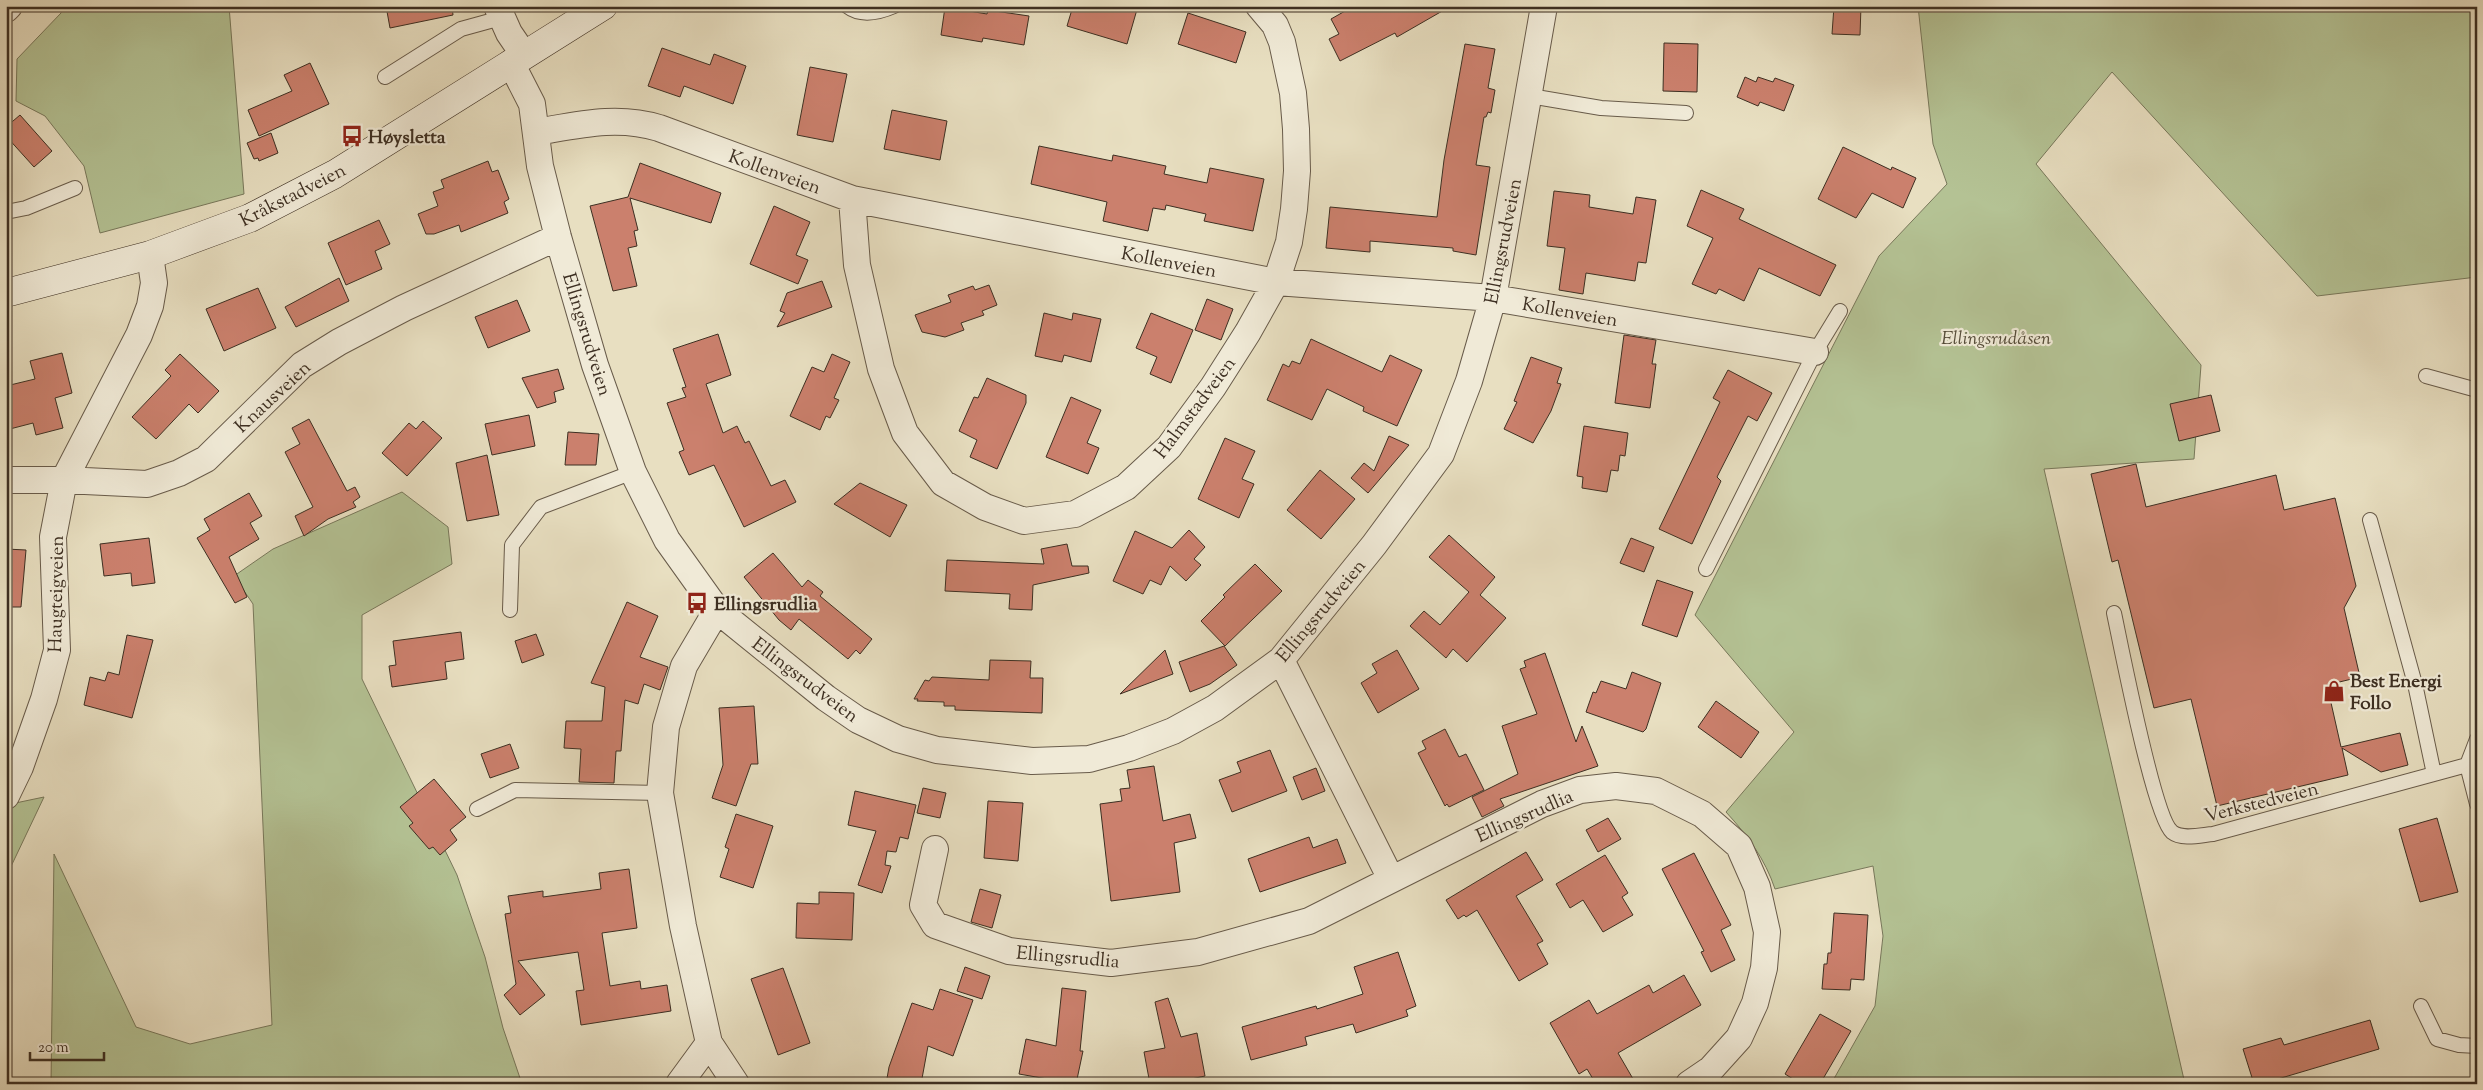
<svg xmlns="http://www.w3.org/2000/svg" width="2483" height="1090" font-family="'Sorts Mill Goudy',serif">
<style>
.green{fill:#b4c294;stroke:#78785b}
.building{fill:#cb806d;stroke:#3d2f22}
.lines{fill:none;stroke-linecap:round;stroke-linejoin:round}
.service-casing{stroke:#685b4a;stroke-width:16}
.minor-casing{stroke:#685b4a;stroke-width:28}
.secondary-casing{stroke:#3d2f22;stroke-width:29}
.service{stroke:#f0ead7;stroke-width:14}
.minor{stroke:#f0ead7;stroke-width:26}
.secondary{stroke:#f0ead7;stroke-width:28}
.labels{text-anchor:middle;stroke-width:4.5;stroke-linejoin:round;paint-order:stroke}
.poi-label{font-size:19px;font-weight:bold;fill:#3d2f22;stroke:#f0ead7;text-anchor:start}
.street-label{font-size:19px;fill:#3d2f22;stroke:#f0ead7}
.park-label{font-size:19px;font-style:italic;fill:#554c39;stroke:#f0ead7}
</style>
<rect width="100%" height="100%" fill="#e8dfc1"/>
<filter id="stains"><feTurbulence type="fractalNoise" baseFrequency=".004" numOctaves="4"/><feColorMatrix values="0 0 0 0 .2 0 0 0 0 .09 0 0 0 0 .02 0 0 0 .5 -.17"/></filter>
<radialGradient id="worn" r=".72"><stop offset=".6" stop-color="#630" stop-opacity="0"/><stop offset="1" stop-color="#630" stop-opacity=".3"/></radialGradient>
<!-- green -->
<path class="green" d="M63 6H229L244 194 100 233 84 166 45 116 16 101 17 59 61 13Z
M1918 6H2477V277L2317 296 2112 72 2036 164 2201 365 2194 459 2044 469 2185 1084H1831L1875 1006 1883 936 1873 866 1775 889C1765 859 1748 836 1726 812L1794 732 1695 615 1879 256 1947 184 1933 144Z
M402 492 448 527 452 564 362 615V679L457 875 485 957 503 1028 522 1084H51L54 854 136 1027 190 1044 272 1025 253 604 234 576 273 549Z
M44 797 6 877V805Z"/>
<!-- building -->
<path class="building" d="M386 6H452L453 15 390 28Z
M1073 6H1138L1127 44 1067 26Z
M1354 6H1451L1397 37 1395 33 1340 61 1329 39 1339 34 1331 19Z
M1834 6H1861L1860 35 1832 34Z
M945 7 987 14 988 10 1029 16 1024 45 983 38 982 42 941 35Z
M1188 13 1246 32 1236 63 1178 44Z
M1664 43 1698 44 1697 92 1663 91Z
M1465 44 1495 49 1488 88 1495 90 1491 113 1488 112 1486 117H1484L1476 165 1490 167 1476 255 1453 251V248L1370 241V252L1326 248 1330 207 1437 217 1444 160Z
M662 48 710 65 714 54 746 66 733 104 684 86 680 97 648 86Z
M310 63 329 104 259 136 248 110 292 91 284 75Z
M810 67 847 74 833 142 797 135Z
M1745 77 1756 82 1758 77 1773 82 1775 78 1794 85 1784 111 1760 102 1758 106 1737 97Z
M892 110 947 121 940 160 884 149Z
M20 115 52 151 34 167 6 136V127Z
M271 133 278 153 259 161 258 158 254 159 247 143Z
M1039 146 1112 161 1113 155 1166 166 1164 174 1207 183 1210 168 1264 179 1253 231 1204 221 1206 214 1166 205 1165 210 1153 208 1148 231 1103 221 1107 202 1031 184Z
M1843 147 1891 170 1892 167 1916 178 1903 208 1872 193 1856 218 1818 199Z
M488 161 492 172 498 170 509 199 504 202 508 213 461 232 459 225 434 234H426L418 214 438 206 433 192 444 188 441 180Z
M640 163 721 193 711 223 630 198 638 230 634 231 637 246 628 248 637 286 613 291 590 206 628 197Z
M1701 190 1744 209 1739 219 1836 265 1820 296 1759 268 1744 301 1719 289 1716 294 1692 284 1713 238 1687 226Z
M1554 191 1590 195 1589 207 1633 214 1636 197 1656 200 1646 263 1638 262 1635 281 1586 273 1583 294 1559 290 1565 248 1547 246Z
M774 206 810 222 796 255 808 260 798 284 750 264Z
M379 220 390 244 375 251 382 269 346 285 328 243Z
M339 278 349 301 296 327 285 307Z
M822 281 832 307 777 327 785 313 780 311 787 293Z
M989 285 997 305 982 311 984 315 961 323 964 330 945 337 922 332 915 315 951 302 948 295 973 286 975 290Z
M258 288 276 328 224 351 206 309Z
M1207 299 1233 309 1221 340 1195 330Z
M517 300 530 331 488 348 475 317Z
M1044 313 1072 320 1073 313 1101 319 1091 362 1064 355 1062 362 1035 356Z
M1151 313 1193 330 1171 383 1150 374 1157 357 1136 348Z
M718 334 731 375 706 384 723 433 737 426 745 443 749 441 771 486 785 480 796 502 744 527 714 465 689 475 679 452 684 450 667 403 686 397 682 388 686 387 673 349Z
M1624 335 1656 340 1652 364H1656L1650 408 1615 403Z
M1311 339 1382 372 1390 355 1422 370 1397 426 1363 411 1364 407 1327 389 1312 420 1267 400 1283 364 1289 367 1292 361 1300 364Z
M62 353 72 393 55 398 63 428 36 435 33 423 6 430V386L35 379 30 361Z
M180 354 219 391 198 413 189 404 156 439 132 417 171 376 165 370Z
M832 354 850 362 834 398 839 400 830 418 826 416 820 430 790 416 812 367 824 372Z
M1531 357 1562 368 1557 383 1561 384 1551 411 1533 443 1504 429 1517 402 1514 401Z
M558 369 564 389 554 392 556 402 537 408 522 378Z
M1728 370 1772 393 1757 421 1748 416 1717 477 1721 481 1692 544 1659 529 1720 402 1713 398Z
M987 378 1026 395V403L997 469 970 457 977 440 959 431 974 397 978 398Z
M2211 395 2220 431 2179 441 2170 404Z
M1071 397 1101 410 1087 443 1099 448 1088 474 1046 457Z
M529 415 535 446 492 455 485 424Z
M309 419 347 491 355 487 360 497 353 502 356 507 328 519 304 536 295 516 313 507 285 452 300 444 292 428Z
M423 421 442 438 407 476 382 453 409 423 416 429Z
M1584 426 1628 433 1625 456 1620 455 1618 471 1611 470 1607 492 1582 488 1583 477 1577 476Z
M568 432 599 434 596 465H565Z
M1389 436 1409 445 1368 493 1351 478 1364 463 1374 471Z
M1225 438 1255 451 1242 479 1254 484 1239 518 1198 499Z
M487 455 499 515 467 521 456 463Z
M2136 464 2146 507 2276 475 2284 510 2335 498 2356 586 2344 608 2360 677 2327 685 2341 747 2400 733 2408 765 2381 772 2342 748 2348 775 2217 806 2191 699 2154 708 2118 560 2112 562 2091 474Z
M1320 470 1355 499 1321 539 1287 510Z
M860 483 907 505 890 537 834 504Z
M249 493 262 516 250 523 259 539 229 557 247 597 235 603 197 538 210 530 204 519Z
M1189 530 1205 547 1194 559 1201 565 1186 581 1170 566 1161 585 1150 580 1143 594 1113 581 1135 531 1172 548Z
M1449 535 1495 577 1480 595 1506 618 1467 662 1453 649 1446 658 1410 626 1424 611 1440 625 1469 592 1429 557Z
M149 538 155 583 132 586 131 573 104 576 100 544Z
M1631 538 1654 547 1644 572 1620 563Z
M1067 544 1072 566H1088L1089 573 1033 585 1032 610 1009 609 1010 594 945 591 947 560 1044 564 1041 549Z
M6 549 26 550 21 607H6Z
M773 553 802 587 808 580 823 592 820 596 872 639 860 654 856 650 848 659 799 619 791 630 779 620 744 577Z
M1255 564 1282 591 1225 646 1201 621 1225 597 1223 595Z
M1657 580 1693 592 1677 637 1642 625Z
M627 602 658 616 640 657 668 667 660 690 644 684 638 704 625 700 621 751H616L614 783 579 782 581 749 564 748 566 721H602L605 687 591 683Z
M461 632 464 659 445 662 447 679 392 687 389 666 396 665 393 641Z
M536 634 544 655 522 663 515 641Z
M127 635 153 640 132 718 84 705 90 677 105 681 108 672 119 675Z
M1224 646 1237 665 1210 684 1190 692 1179 662Z
M1165 650 1173 674 1120 694Z
M1397 650 1419 689 1378 713 1361 683 1377 673 1372 664Z
M1545 653 1576 742 1582 726 1598 766 1500 799 1504 806 1482 817 1472 797 1518 774 1502 726 1537 714 1520 669 1526 667 1524 661Z
M990 660 1031 661 1030 678H1043L1042 713 955 710V706H944V702L917 701 918 699H914L925 680 929 681 932 677 989 680Z
M1632 672 1661 683 1646 729 1643 732 1586 712 1593 692 1596 693 1601 681 1626 689Z
M1716 701 1759 732 1741 758 1698 727Z
M754 706 758 764H751L736 806 712 798 723 765 719 708Z
M1445 729 1459 757 1466 754 1484 790 1449 807 1447 804 1445 806 1418 753 1426 749 1422 741Z
M510 744 519 768 490 778 481 754Z
M1270 750 1287 791 1232 812 1219 780 1241 772 1237 762Z
M1154 766 1163 821 1190 814 1196 838 1174 843 1180 892 1111 901 1100 804 1122 801 1120 789 1130 788 1127 770Z
M1316 768 1325 791 1302 800 1293 777Z
M434 779 466 817 450 830 457 840 440 855 433 847 429 849 409 826 413 823 400 807Z
M923 788 946 793 940 818 917 813Z
M855 791 916 805 908 839 900 837 896 852 887 851 885 865 891 866 882 893 858 885 876 831 848 825Z
M988 801 1023 803 1018 861 984 858Z
M736 814 773 826 753 888 720 877 729 849 725 847Z
M1608 818 1621 839 1598 852 1586 830Z
M2437 818 2458 892 2420 902 2399 829Z
M1309 837 1313 848 1337 839 1346 863 1260 892 1248 859Z
M1526 852 1543 880 1516 896 1543 941 1537 944 1548 964 1519 981 1477 910 1466 917 1464 915 1458 919 1446 900Z
M1694 853 1731 925 1721 930 1735 960 1711 972 1701 952 1704 951 1662 869Z
M1605 855 1628 893 1622 897 1633 915 1603 932 1583 900 1570 908 1556 884Z
M629 869 637 928 602 933 610 986 640 981 641 989 667 985 671 1011 581 1025 576 991 584 990 578 952 518 961 545 995 520 1015 504 995 516 984 505 914 511 913 508 896 543 891V897L601 889 599 873Z
M980 889 1001 895 992 928 971 922Z
M819 892 854 893 852 940 796 938 797 903 819 904Z
M1834 913 1868 915 1864 980 1851 979 1850 990 1822 989 1824 964H1827L1828 953H1831Z
M1398 952 1416 1006 1406 1010 1408 1016 1356 1033 1353 1024 1305 1037 1307 1045 1251 1060 1242 1027 1316 1006 1317 1009 1363 994 1354 967Z
M965 967 990 976 982 999 957 991Z
M783 968 810 1043 778 1055 751 979Z
M1684 975 1701 1005 1618 1053 1636 1084H1596L1587 1069 1579 1074 1550 1023 1589 1000 1597 1014 1649 985 1653 993Z
M1062 988 1086 991 1080 1051H1083L1076 1084 1019 1074 1026 1039 1056 1046Z
M940 989 973 1000 953 1056 928 1046 921 1084H886L889 1067 912 1003 933 1010Z
M1168 998 1181 1037 1197 1033 1205 1076 1168 1084H1150L1144 1052 1165 1048 1155 1002Z
M1820 1014 1851 1031 1820 1084H1801L1785 1074Z
M2370 1020 2379 1049 2261 1084H2254L2243 1049 2281 1038 2284 1045Z"/>
<g class="lines">
<!-- service casing -->
<g class="service-casing">
<path id="service" d="M847 6C861 17 878 13 894 6
M385 77 461 29 501 18
M1530 96 1601 108 1686 113
M6 212 26 208 75 188
M2426 376 2477 390
M2370 520 2415 684 2434 774
M1706 569 1815 352 1840 311
M510 610 512 545 541 507 633 472
M2114 613C2121 646 2154 817 2172 832 2182 840 2201 835 2213 834L2467 765
M2477 739 2467 765 2477 804
M477 809 515 790 660 793
M2421 1006 2437 1039 2459 1045 2477 1046"/>
</g>
<!-- minor casing -->
<g class="minor-casing">
<path id="minor" d="M497 6 509 33 524 55
M6 9 9 6
M511 63 532 104 540 166 558 237 595 365 633 472 667 540 717 610 826 698 858 720 898 739 937 750 1032 761 1089 759 1129 748 1173 731 1215 708 1281 660 1374 545 1441 454 1469 381 1493 298 1544 6
M536 132C578 125 617 115 659 128L852 199 1276 282 1493 298 1815 352
M852 199 857 265 881 369 905 433 943 483 985 507 1024 521 1075 514 1126 487 1169 447 1213 387 1248 332 1276 282 1289 242 1294 209 1297 171 1296 129 1293 93 1282 42 1275 25 1259 6
M6 480H64L147 484 179 473 206 459 302 365 339 342 404 308 558 237
M717 610 684 666 666 727 660 793 683 926 709 1043 736 1084
M1281 660 1391 879
M6 796 20 767 44 699 57 650 53 537 64 480 139 335 150 306 154 283 150 255
M935 849 923 905 935 925 1009 951 1111 963 1198 952 1309 921 1542 804 1580 790 1616 786 1656 791 1702 814 1739 846 1757 887 1767 932 1764 968 1755 1003 1739 1038 1711 1069 1689 1084
M679 1084 709 1043"/>
</g>
<!-- secondary casing -->
<g class="secondary-casing">
<path id="secondary" d="M6 293 150 255 250 218 335 174 603 6"/>
</g>
<!-- service -->
<use href="#service" class="service"/>
<!-- minor -->
<use href="#minor" class="minor"/>
<!-- secondary -->
<use href="#secondary" class="secondary"/>
</g>
<!-- icons -->
<defs>
<g id="bus-bare" transform="scale(1.725)"><path d="M-5-6H5V4H4V6H2V4H-2V6H-4V4H-5ZM-3.5-4V0h7V-4ZM-3.5 1.2v1.5H-2V1.2ZM2 1.2v1.5H3.5V1.2Z" fill="#8f2418" stroke="#f0ead7" stroke-width="2.5" paint-order="stroke"/></g>
<g id="shop-bare" transform="scale(1.725)"><path d="M-5-2.5h2.3a2.7 3.5 0 0 1 5.4 0H5L5.5 6h-11ZM-1.5-2.5h3a1.5 2.3 0 0 0-3 0Z" fill="#8f2418" stroke="#f0ead7" stroke-width="2.5" paint-order="stroke"/></g>
</defs>
<g fill-rule="evenodd">
<use href="#bus-bare" x="352" y="136"/>
<use href="#bus-bare" x="697" y="603"/>
<use href="#shop-bare" x="2334" y="691"/>
</g>
<g class="labels">
<!-- poi labels -->
<g class="poi-label">
<text x="368" y="143">Høysletta</text>
<text x="714" y="610">Ellingsrudlia</text>
<text x="2350" y="687">Best Energi<tspan x="2350" dy="22">Follo</tspan></text>
</g>
<!-- street labels -->
<g class="street-label">
<text transform="translate(775 171) rotate(20)" y="7">Kollenveien</text>
<text transform="translate(292 194) rotate(-27)" y="7">Kråkstadveien</text>
<text transform="translate(1502 241) rotate(-79)" y="7">Ellingsrudveien</text>
<text transform="translate(1169 261) rotate(11)" y="7">Kollenveien</text>
<text transform="translate(1570 311) rotate(10)" y="7">Kollenveien</text>
<text transform="translate(588 334) rotate(73)" y="7">Ellingsrudveien</text>
<text transform="translate(272 396) rotate(-43)" y="7">Knausveien</text>
<text transform="translate(1194 407) rotate(-53)" y="7">Halmstadveien</text>
<text transform="translate(55 594) rotate(-89)" y="7">Haugteigveien</text>
<text transform="translate(1320 610) rotate(-50)" y="7">Ellingsrudveien</text>
<text transform="translate(806 679) rotate(37)" y="7">Ellingsrudveien</text>
<text transform="translate(2261 801) rotate(-14)" y="7">Verkstedveien</text>
<text transform="translate(1524 815) rotate(-24)" y="7">Ellingsrudlia</text>
<text transform="translate(1068 956) rotate(5)" y="7">Ellingsrudlia</text>
</g>
<!-- park labels -->
<g class="park-label">
<text x="1996" y="344">Ellingsrudåsen</text>
</g>
</g>
<!-- margin -->
<rect width="2483" height="1090" fill="none" stroke="#e8dfc1" stroke-width="25"/>
<rect x="8" y="8" width="2468" height="1075" fill="none" stroke="#3d2f22" stroke-width="2.5"/>
<rect x="12" y="12" width="2458" height="1065" fill="none" stroke="#3d2f22"/>
<!-- scale -->
<path d="M30 1052v8h74v-8" fill="none" stroke="#3d2f22" stroke-width="2.5"/>
<text x="38" y="1052" font-size="15" fill="#3d2f22" stroke="#f0ead7" stroke-width="4" paint-order="stroke">20 m</text>
<rect width="100%" height="100%" filter="url(#stains)"/>
<rect width="100%" height="100%" fill="url(#worn)"/>
</svg>
